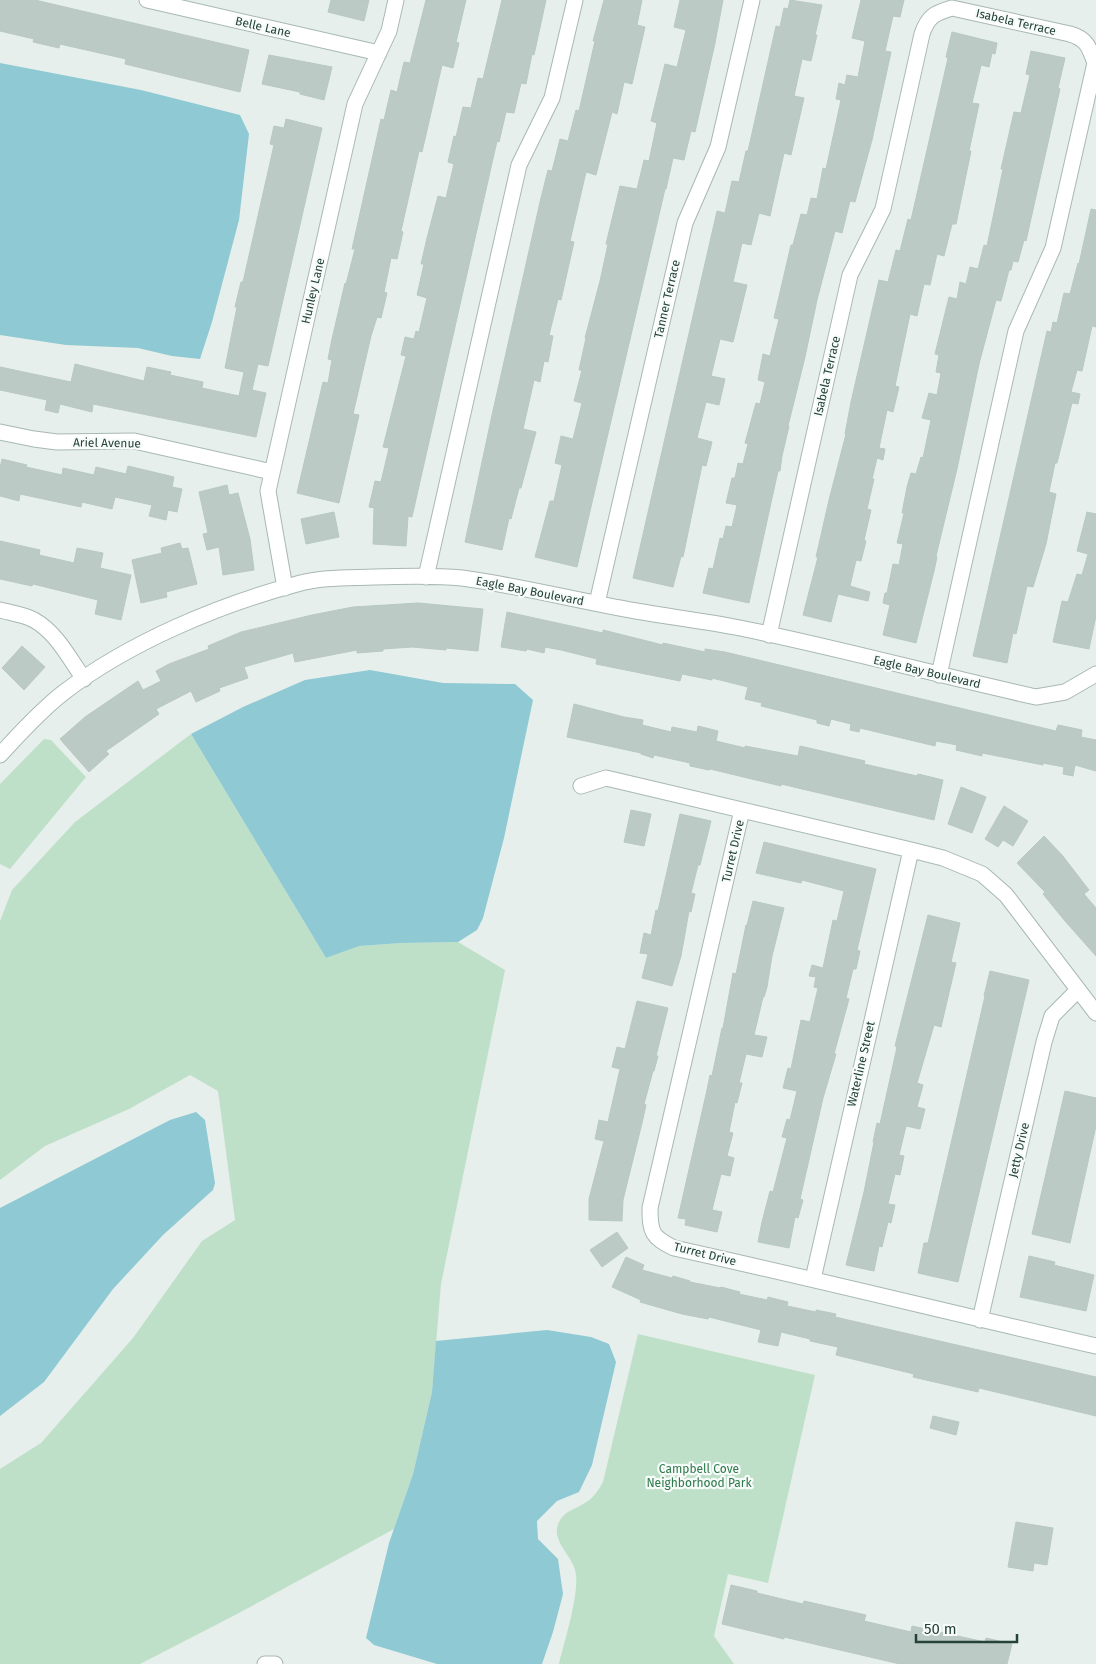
<svg xmlns="http://www.w3.org/2000/svg" width="1096" height="1664" font-family="'Fira Sans',sans-serif">
<style>
.green{fill:#bfe0c8}
.water{fill:#8ec9d4}
.building{fill:#bbcac4;stroke:#b8c9c2}
.lines{fill:none;stroke-linecap:round;stroke-linejoin:round}
.minor-casing{stroke:#a8b8b2;stroke-width:17}
.minor{stroke:#fff;stroke-width:15}
.labels{text-anchor:middle;stroke-width:4.5;stroke-linejoin:round;paint-order:stroke}
.street-label{font-size:12px;fill:#24423a;stroke:#f7fbf9}
.park-label{font-size:12px;fill:#2d7a4b;stroke:#f7fbf9}
</style>
<rect width="100%" height="100%" fill="#e6efeb"/>
<!-- green -->
<path class="green" d="M191 734 326 958 358 946 402 943 458 942 505 970 441 1284 432 1392 413 1474 394 1529 239 1613 140 1664H0V1469L41 1443 133 1338 202 1241 235 1220 218 1091 190 1075 129 1109 45 1146 0 1180V921L12 890 75 822Z
M44 739 51 740 86 777 10 869 0 864V784Z
M638 1334 815 1375 768 1583 728 1574 714 1636 734 1664H559C564 1642 581 1590 575 1570 571 1554 550 1540 559 1522 564 1511 574 1510 583 1504 593 1499 598 1491 603 1482Z"/>
<!-- water -->
<path class="water" d="M0 63 141 90 240 115 249 134 239 220 212 322 200 359 172 356 138 348 66 345 0 335Z
M370 670 443 683 515 684 533 700 504 838 483 918 477 930 458 942 402 943 359 946 326 958 191 734 243 707 305 680Z
M196 1112 205 1120 215 1183 213 1190 163 1235 113 1289 44 1382 0 1416V1208L170 1120Z
M547 1330 591 1337 609 1344 616 1362 592 1465 579 1492 557 1501 537 1521 538 1539 558 1559 563 1594 553 1632 542 1664H437L374 1645 366 1638 389 1543 413 1474 432 1392 436 1341Z"/>
<!-- building -->
<path class="building" d="M0 0H35L249 50 240 92 125 64 126 59 60 44 59 48 33 42 34 39 0 31Z
M331 0H369L364 21 328 12Z
M426 0H466L456 42 459 43 453 68 442 65 422 152 419 151 401 231 403 232 397 259 391 258 384 292 387 293 381 318 377 317 371 336 353 414 359 415 339 503 297 493 323 382 328 383 332 360 328 359 332 339 345 283 346 284 355 249H352L381 119 384 120 391 90 397 92 404 62 410 63Z
M502 0H546L534 55 532 54 526 84 521 83 514 113 506 112 499 142 497 141 412 517 408 516 406 546 373 544 374 508 369 507 375 481 381 482 389 448 383 447 406 356 401 355 405 337 414 339 416 331 419 332 427 298 417 295 424 264H421L427 238 438 196 446 198 454 164 448 162 454 136 456 137 463 107 471 108 478 78 483 79Z
M604 0H642L637 25 645 27 632 84 624 82 617 114 612 112 596 175 586 172 570 241 574 242 567 273 561 300 558 299 549 335 553 336 548 362 544 361 540 382 534 380 523 429 536 432 521 488H519L511 519 509 518 502 550 465 542 492 415 540 202 548 170 552 171 560 139 568 141 576 110 579 111 595 41H593Z
M680 0H723L715 43 695 132 691 131 684 160 673 158 666 189H665L577 567 535 557 550 501H554L562 465 555 463 561 436 573 439 582 403 574 401 582 370H579L586 338H585L600 281 608 244H606L620 186 637 189 644 160 649 161 657 123 651 121 665 64 677 67 686 30 674 27Z
M790 0 822 5 815 35H817L811 61 802 59 794 96 804 98 791 155 784 153 770 216 759 213 751 245 742 243 733 282 747 285 733 342 720 339 711 376 725 379 719 405 706 402 697 438 712 442 706 466 702 465 683 557 681 556 673 587 633 578 717 211 725 213 732 181 739 182 746 151H748L776 26 780 27 784 8 788 9Z
M861 0H904L900 17 893 16 885 51 891 52 872 140 855 202 850 201 842 233 835 231 817 300 805 357 788 426H789L782 456 780 471H778L749 603 703 593 709 568 713 569 720 538 723 539 726 526 732 527 737 505 726 503 732 478H735L738 463 743 464 748 444 745 443 756 403 760 404 765 382 758 380 763 354 770 356 779 319 774 318 791 245H793L801 214 807 215 811 198 817 199 823 168 826 169 841 100 836 99 839 83 845 85 847 75 858 77 865 41 852 38Z
M952 32 997 43 995 54 992 53 989 67 981 65 972 103 979 104 969 151H971L956 224H952L944 256 937 254 930 285 924 284 917 316 910 314 895 386 899 387 893 412 887 410 879 448 885 449 883 460 877 458 872 479H874L867 509 871 510 864 540 866 541 861 561 856 560 850 586 870 592 868 601 838 594 831 622 803 615 818 557H816L829 500 846 434H845L851 402 879 280 888 282 896 250 900 251 908 219 911 220 948 58 946 57Z
M1031 51 1065 58 1058 88 1060 89 1026 241 1024 240 1018 262 1013 261 1011 270H1009L1001 301 996 300 979 364 957 469 936 556 937 557 934 571 916 643 883 635 890 605 883 603 885 593H887L893 564 899 565 903 544 897 543 904 513H902L907 487 911 473 916 474 921 457 923 458 931 420 922 418 929 393 937 395 941 373 936 372 939 355 935 354 949 297 957 299 960 282 966 284 970 267 978 269 984 245 987 246 1003 169H1001L1014 112 1021 113 1030 75 1026 74Z
M269 55 332 67 324 100 300 94V92L262 84Z
M286 119 322 128 268 366 258 364 252 390 266 393 256 437 93 404 92 412 60 404 58 413 45 410 47 400 0 390V367L71 382 75 364 144 381 147 367 171 372 170 375 203 382 202 388 239 396 244 372 225 368 237 307H235L241 282H243L274 145 270 144 274 126 284 128Z
M1091 209 1096 210V327L1092 326 1082 371 1077 370 1071 392 1080 394 1078 404 1072 403 1057 463H1055L1049 492 1056 494 1046 544 1033 587 1027 586 1016 634 1013 633 1007 663 973 656 1047 331 1051 332 1053 322 1057 323 1064 293 1070 294 1078 263 1079 264Z
M2 459 27 465 26 467 62 475 63 468 94 475 96 467 126 474 128 466 174 477 172 487 182 489 177 512 168 510 166 520 149 516 152 505 115 497 112 509 82 502 81 507 20 494 19 501 0 496V468Z
M227 485 229 495 238 493 250 539 254 570 223 575 219 547 207 550 203 534 208 533 199 492Z
M334 512 339 537 306 544 301 519Z
M1087 512 1096 514V616L1089 649 1053 642 1062 601 1068 602 1077 574 1082 575 1088 554 1077 551Z
M0 541 40 550 39 555 74 563 77 548 103 553 100 568 131 575 121 620 95 614 98 600 33 584 32 586 0 579Z
M180 543 182 549 188 548 197 584 166 592 167 597 141 603 132 560 162 553 161 548Z
M418 603 483 609 478 651 446 648V650L412 647 383 649V651L357 653V650L295 662 293 653 244 667 248 678 219 688 220 691 196 702 191 691 156 709 159 714 106 751 109 754 89 772 60 739 85 717 138 681 143 690 161 681 156 671 169 664 209 649 208 646 241 632 312 615 353 607Z
M507 612 603 633V630L663 645V643L705 652V649L725 652 1056 731 1058 725 1082 730 1081 737 1096 740V771L1075 765 1073 776 1063 774 1064 767 1043 763V765L982 753V756L956 750 957 745 936 741 935 746 860 728 859 732 850 730 851 724 831 719 829 726 817 723V720L761 706 762 703 745 699 748 687 712 678V680L682 674 680 681 596 664 597 659 561 650 545 647 544 653 527 649 526 651 501 647Z
M22 646 45 667 24 690 2 668Z
M574 704 624 717 643 720 642 725 671 732 672 727 697 732 698 726 718 731 716 741 745 748V746L798 756 800 746 865 761 864 764 917 776 918 774 943 780 934 820 781 784V786L710 769 709 770 690 766V763L654 755 653 758 641 754V753L567 737Z
M961 787 986 797 972 833 948 824Z
M1004 806 1028 821 1013 846 1003 840 998 847 985 839Z
M631 810 651 814 644 846 624 842Z
M680 814 711 821 700 865H698L691 893 695 894 691 912 689 911 681 956 672 986 642 978 648 954 640 953 644 933 651 935 656 910 658 911Z
M1044 836 1062 855 1089 890 1084 894 1096 908V956L1065 921 1043 894 1045 892 1017 863Z
M764 842 876 869 857 950 860 951 856 969H853L846 998 849 999 834 1054H836L823 1098 800 1199 803 1200 798 1218 795 1217 789 1248 758 1242 762 1222 770 1191 773 1192 787 1138 782 1137 787 1119 790 1120 797 1091 783 1088 788 1068 791 1069 801 1020 810 1022 818 988 814 987 816 977 809 976 812 965 823 968 833 920 837 921 844 891 802 880 801 883 756 873Z
M753 901 784 908 772 956 767 987 764 997H763L754 1035 767 1037 762 1057 746 1054 739 1083H742L737 1103 735 1102 729 1132 733 1133 727 1156 734 1158 730 1176 721 1174 712 1210 722 1212 717 1232 685 1225 686 1219 678 1218 707 1090 710 1075 712 1076 722 1028H723L733 973 736 974 746 925H747Z
M928 915 960 923 951 962 956 963 941 1027 934 1025 917 1083 923 1085 917 1107 925 1109 920 1129 906 1126 899 1155 904 1156 900 1175 895 1174 888 1204 895 1205 891 1223 888 1222 882 1247 879 1246 874 1271 846 1265 864 1192 874 1142H873L877 1123 880 1124 897 1047 895 1046Z
M990 971 1029 980 958 1282 918 1273 924 1243H928L985 996H984Z
M637 1001 668 1008 656 1056H658L654 1071H653L644 1104 646 1105 642 1123 623 1200 622 1221 589 1220V1199L604 1141 595 1139 599 1120 608 1122 620 1069 612 1067 617 1047 625 1049Z
M1065 1091 1096 1098V1126L1070 1243 1032 1234Z
M617 1232 628 1248 602 1267 590 1250Z
M1029 1256 1055 1262 1054 1265 1094 1275 1086 1311 1020 1297Z
M626 1257 644 1265 642 1270 672 1278 673 1276 690 1281V1282L720 1288 721 1287 740 1292 739 1294 767 1300 768 1297 788 1302 787 1306 816 1312V1310L836 1314 835 1317 1096 1377V1416L979 1388 978 1392 913 1377 914 1374 836 1355 838 1347 810 1341V1339L781 1332 778 1346 758 1342 761 1330 709 1317 708 1319 682 1314 640 1302 641 1300 612 1287Z
M933 1416 959 1422 956 1435 930 1428Z
M1016 1522 1053 1528 1047 1565 1034 1563 1033 1571 1008 1567Z
M731 1585 757 1591V1593L803 1604 804 1601 866 1615 864 1621 911 1632 912 1626 985 1642 986 1638 1012 1644 1007 1664H900L784 1637V1639L722 1624Z"/>
<g class="lines">
<!-- minor casing -->
<g class="minor-casing">
<path id="minor" d="M147 0 379 53
M0 432 34 439 57 442 134 441 272 472
M426 577 519 165 552 98 575 0
M285 588 268 491 355 104 389 31 396 0
M597 603 685 223 718 147 752 0
M0 610C11 613 23 614 34 620 57 633 69 658 84 679
M769 635 850 275 883 209 922 34C928 16 935 13 952 8L1070 34C1087 39 1089 47 1095 63L1053 248 1016 331 939 675
M0 755C19 734 40 711 63 693 128 643 218 605 297 584 321 577 349 578 374 577 403 576 433 575 462 578 521 586 578 601 636 611 670 617 705 621 740 628 839 648 937 675 1036 697L1065 692 1096 674
M581 786 606 778 911 850 943 858 982 874 1006 895 1096 1013
M742 810 650 1208C650 1233 652 1237 674 1248 815 1279 955 1314 1096 1346
M813 1279 911 850
M980 1320 1044 1042 1052 1016 1078 990
M265 1664H275"/>
</g>
<!-- minor -->
<use href="#minor" class="minor"/>
</g>
<g class="labels">
<!-- street labels -->
<g class="street-label">
<text transform="translate(1016 22) rotate(13)" y="4">Isabela Terrace</text>
<text transform="translate(263 27) rotate(13)" y="4">Belle Lane</text>
<text transform="translate(313 291) rotate(-77)" y="4">Hunley Lane</text>
<text transform="translate(667 299) rotate(-77)" y="4">Tanner Terrace</text>
<text transform="translate(827 376) rotate(-77)" y="4">Isabela Terrace</text>
<text transform="translate(107 443) rotate(1)" y="4">Ariel Avenue</text>
<text transform="translate(530 591) rotate(11)" y="4">Eagle Bay Boulevard</text>
<text transform="translate(927 672) rotate(13)" y="4">Eagle Bay Boulevard</text>
<text transform="translate(733 851) rotate(-77)" y="4">Turret Drive</text>
<text transform="translate(861 1064) rotate(-77)" y="4">Waterline Street</text>
<text transform="translate(1019 1150) rotate(-77)" y="4">Jetty Drive</text>
<text transform="translate(705 1254) rotate(14)" y="4">Turret Drive</text>
</g>
<!-- park labels -->
<g class="park-label">
<text x="699" y="1473">Campbell Cove<tspan x="699" dy="14">Neighborhood Park</tspan></text>
</g>
</g>
<!-- scale -->
<path d="M916 1634v8h101v-8" fill="none" stroke="#24423a" stroke-width="2.5"/>
<text x="924" y="1634" font-size="15" fill="#24423a" stroke="#f7fbf9" stroke-width="4" paint-order="stroke">50 m</text>
</svg>
